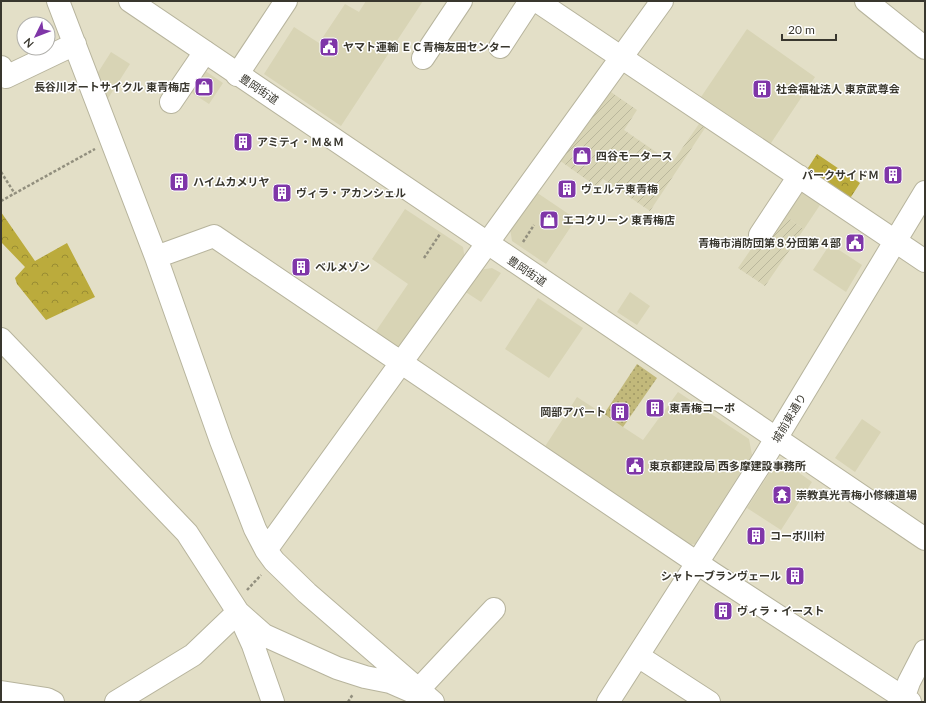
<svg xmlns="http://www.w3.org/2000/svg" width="926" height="703" font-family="Lato,'Noto Sans JP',sans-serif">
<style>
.built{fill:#d8d4b5}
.industrial{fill:url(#industrial-furrows)}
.green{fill:url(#green-dots)}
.forest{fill:url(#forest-crowns)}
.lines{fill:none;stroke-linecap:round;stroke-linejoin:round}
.minor-casing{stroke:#b7b49d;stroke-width:24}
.major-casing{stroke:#b7b49d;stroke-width:24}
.path{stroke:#928f7e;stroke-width:2.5;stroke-dasharray:3 2;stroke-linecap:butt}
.minor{stroke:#fff;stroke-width:22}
.major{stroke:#fff;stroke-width:22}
.labels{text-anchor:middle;stroke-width:3;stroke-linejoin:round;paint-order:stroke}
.poi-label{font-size:11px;font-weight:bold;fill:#39372e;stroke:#fff;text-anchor:start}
.street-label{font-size:11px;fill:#39372e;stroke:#fff}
</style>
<defs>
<pattern id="industrial-furrows" width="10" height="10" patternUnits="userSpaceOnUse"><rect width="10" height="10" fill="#d8d4b5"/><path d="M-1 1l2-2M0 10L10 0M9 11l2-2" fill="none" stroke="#bab79c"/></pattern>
<pattern id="green-dots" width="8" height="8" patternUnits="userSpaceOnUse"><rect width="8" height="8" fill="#c2b97b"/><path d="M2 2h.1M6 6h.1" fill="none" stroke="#9f9765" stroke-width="1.8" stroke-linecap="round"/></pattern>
<pattern id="forest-crowns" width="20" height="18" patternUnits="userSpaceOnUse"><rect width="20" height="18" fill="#bbab3c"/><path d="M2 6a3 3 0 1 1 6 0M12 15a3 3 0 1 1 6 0" fill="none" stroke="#998c33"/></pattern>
</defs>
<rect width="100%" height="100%" fill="#e3dfc7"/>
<!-- built -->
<path class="built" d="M366 1H423L341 126 264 74 294 27 319 43 345 4 359 12Z
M747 29 815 77 769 146 699 100Z
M111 52 130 64 107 100 97 74Z
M204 70 223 83 209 104 186 89Z
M802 189 822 202 804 229 781 213Z
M536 192 576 219 546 264 512 241 510 228Z
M405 209 463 247 465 260 404 346 395 348 374 334 408 284 372 259Z
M830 244 862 265 846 292 813 270Z
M492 268 501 273 481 302 464 291 479 270Z
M630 292 650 306 637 325 617 312Z
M538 298 583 328 549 378 505 349Z
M678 392 749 439 752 455 695 544 688 545 544 448 577 397 643 440Z
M862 419 881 432 855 472 835 458Z
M788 465 812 482 781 530 747 508 772 469Z"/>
<!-- industrial -->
<path class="industrial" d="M608 90 637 110 624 130 672 163 701 121 707 125 650 211 603 179 597 187 559 160Z
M781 213 804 229 765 286 738 268 758 239Z"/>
<!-- green -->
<path class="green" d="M637 364 657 378 623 427 604 414Z"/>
<!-- forest -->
<path class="forest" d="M817 154 860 183 849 200 806 171Z
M1 212 35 261 67 243 95 297 46 320 17 284 15 278 25 267 1 242Z"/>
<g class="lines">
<!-- minor casing -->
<g class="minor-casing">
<path id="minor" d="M58 1 156 257 221 441 255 529 266 550 274 561 307 593 433 702
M537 1 925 261
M866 1 925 48
M500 47 530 1
M423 58 461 1
M1 67 6 77 75 44
M237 75 286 1
M171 102 205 52
M760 235 799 176
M156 257 214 236 712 573 910 702
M1 339 187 533 238 612 264 635 337 668 365 677 390 682 413 692
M266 550 662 1
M638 656 709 702
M419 689 494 609
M1 692 47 699 53 702
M116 702 193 655 238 612 253 645 273 702
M608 702 763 460 925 192
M902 702 909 682 925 651"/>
</g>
<!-- major casing -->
<g class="major-casing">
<path id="major" d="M130 1 925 539"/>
</g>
<!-- path -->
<path class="path" d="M1 172 15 194
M1 201 95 149
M523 242 534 225
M424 258 440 234
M247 590 261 575
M348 702 353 694"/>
<!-- minor -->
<use href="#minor" class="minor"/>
<!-- major -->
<use href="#major" class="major"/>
</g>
<!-- icons -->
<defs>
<g id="civic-square" transform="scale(1)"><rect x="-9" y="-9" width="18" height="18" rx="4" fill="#7f36a8" stroke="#fff"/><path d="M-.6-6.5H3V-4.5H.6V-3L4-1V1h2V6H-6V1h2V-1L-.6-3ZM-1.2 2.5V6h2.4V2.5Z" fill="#fff"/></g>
<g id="shop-square" transform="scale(1)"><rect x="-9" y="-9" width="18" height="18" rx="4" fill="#7f36a8" stroke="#fff"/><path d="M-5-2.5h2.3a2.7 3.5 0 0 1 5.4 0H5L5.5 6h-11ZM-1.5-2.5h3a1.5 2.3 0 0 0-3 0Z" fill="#fff"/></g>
<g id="building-square" transform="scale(1)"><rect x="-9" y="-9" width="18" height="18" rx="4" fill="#7f36a8" stroke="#fff"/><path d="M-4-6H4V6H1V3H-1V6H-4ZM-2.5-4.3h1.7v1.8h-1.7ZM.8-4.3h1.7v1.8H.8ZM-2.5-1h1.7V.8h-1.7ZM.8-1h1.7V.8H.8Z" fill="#fff"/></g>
<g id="temple-square" transform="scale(1)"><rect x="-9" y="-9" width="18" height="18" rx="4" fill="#7f36a8" stroke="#fff"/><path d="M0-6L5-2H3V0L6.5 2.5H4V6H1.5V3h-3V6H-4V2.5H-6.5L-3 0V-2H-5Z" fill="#fff"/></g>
</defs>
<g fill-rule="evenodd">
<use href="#civic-square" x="329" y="47"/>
<use href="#shop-square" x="204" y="87"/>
<use href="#building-square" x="762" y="89"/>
<use href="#building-square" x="243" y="142"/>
<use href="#shop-square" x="582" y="156"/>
<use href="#building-square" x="893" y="175"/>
<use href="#building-square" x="179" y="182"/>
<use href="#building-square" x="567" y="189"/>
<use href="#building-square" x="282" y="193"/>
<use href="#shop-square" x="549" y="220"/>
<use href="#civic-square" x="855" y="243"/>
<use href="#building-square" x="301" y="267"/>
<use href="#building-square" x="655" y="408"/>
<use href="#building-square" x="620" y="412"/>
<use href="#civic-square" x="635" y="466"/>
<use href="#temple-square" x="782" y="495"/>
<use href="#building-square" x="756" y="536"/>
<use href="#building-square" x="795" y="576"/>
<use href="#building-square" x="723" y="611"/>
</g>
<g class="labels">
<!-- poi labels -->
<g class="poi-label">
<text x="343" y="51">ヤマト運輸 ＥＣ青梅友田センター</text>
<text x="190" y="91" text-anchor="end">長谷川オートサイクル 東青梅店</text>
<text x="776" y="93">社会福祉法人 東京武尊会</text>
<text x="257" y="146">アミティ・Ｍ＆Ｍ</text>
<text x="596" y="160">四谷モータース</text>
<text x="879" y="179" text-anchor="end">パークサイドＭ</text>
<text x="193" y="186">ハイムカメリヤ</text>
<text x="581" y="193">ヴェルテ東青梅</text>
<text x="296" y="197">ヴィラ・アカンシェル</text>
<text x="563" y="224">エコクリーン 東青梅店</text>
<text x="841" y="247" text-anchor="end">青梅市消防団第８分団第４部</text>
<text x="315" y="271">ベルメゾン</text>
<text x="669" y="412">東青梅コーポ</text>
<text x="606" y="416" text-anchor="end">岡部アパート</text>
<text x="649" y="470">東京都建設局 西多摩建設事務所</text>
<text x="796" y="499">崇教真光青梅小修練道場</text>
<text x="770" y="540">コーポ川村</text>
<text x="781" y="580" text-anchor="end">シャトーブランヴェール</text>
<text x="737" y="615">ヴィラ・イースト</text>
</g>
<!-- street labels -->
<g class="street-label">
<text transform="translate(259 89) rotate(34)" y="4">豊岡街道</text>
<text transform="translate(527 271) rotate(34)" y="4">豊岡街道</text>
<text transform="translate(789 418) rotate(-59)" y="4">城前東通り</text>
</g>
</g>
<!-- border -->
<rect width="926" height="703" fill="none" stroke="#39372e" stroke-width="4"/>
<!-- north arrow -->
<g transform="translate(36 36) rotate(227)"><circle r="19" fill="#ffffff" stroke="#b0afab"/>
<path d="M0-3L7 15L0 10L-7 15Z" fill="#7f36a8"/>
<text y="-6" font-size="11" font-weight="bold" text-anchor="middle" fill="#39372e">N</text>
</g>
<!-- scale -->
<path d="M782 34v6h54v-6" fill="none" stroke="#39372e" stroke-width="2"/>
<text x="788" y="34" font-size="12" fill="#39372e" stroke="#ffffff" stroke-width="3" paint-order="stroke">20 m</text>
</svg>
